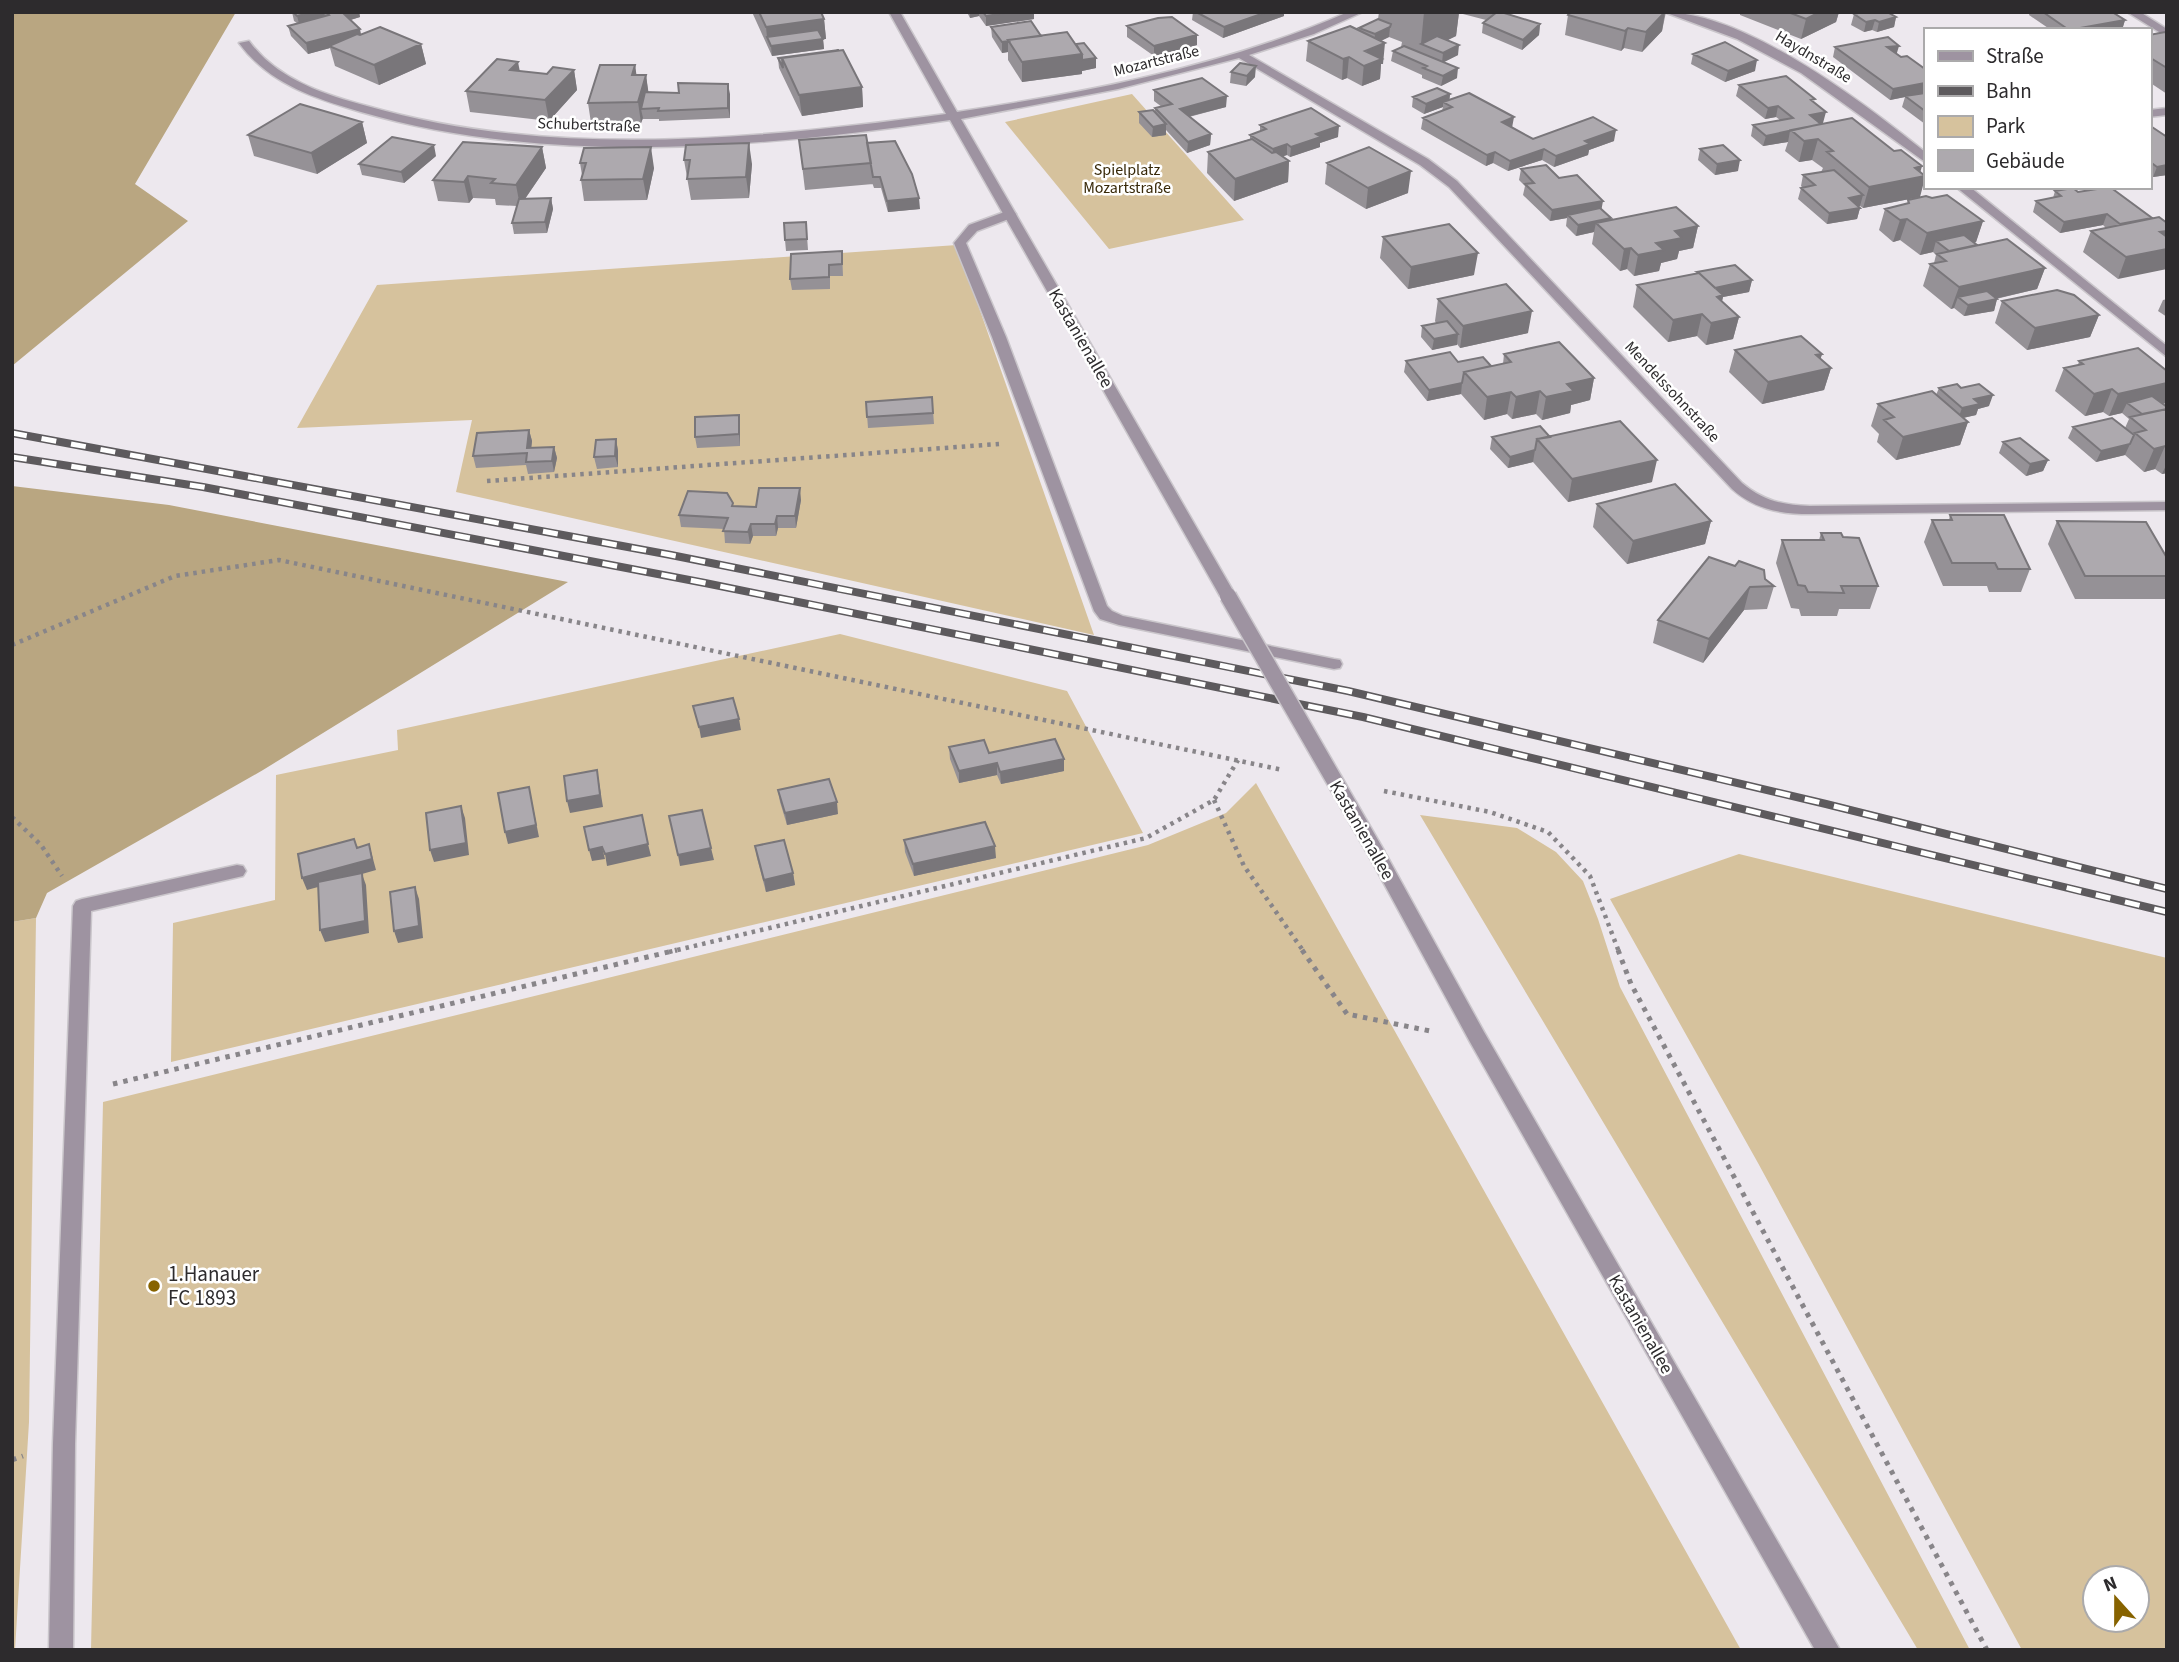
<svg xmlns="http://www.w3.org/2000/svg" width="2179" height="1662" font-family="'Source Sans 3',sans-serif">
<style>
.green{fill:#d6c29d;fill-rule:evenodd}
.forest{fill:#b9a681}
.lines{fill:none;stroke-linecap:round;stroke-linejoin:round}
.lane-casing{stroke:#cac6cb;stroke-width:3}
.street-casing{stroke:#cac6cb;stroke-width:3}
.path-far1{stroke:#888589;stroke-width:4.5;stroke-dasharray:3.5 5;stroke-linecap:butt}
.path{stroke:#888589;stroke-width:5;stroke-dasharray:4.5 6;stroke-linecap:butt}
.lane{fill:#9e93a1;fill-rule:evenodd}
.street{fill:#9e93a1;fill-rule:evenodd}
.rail-casing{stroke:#5d5a5d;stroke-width:8}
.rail{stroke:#fff;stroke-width:5;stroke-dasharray:15;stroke-linecap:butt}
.street-bridge-casing{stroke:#cac6cb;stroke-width:19;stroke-linecap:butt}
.street-bridge{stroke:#9e93a1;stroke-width:16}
.wall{fill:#959196}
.shaded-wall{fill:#79767a}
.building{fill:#ada9ae;stroke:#79767a;stroke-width:2}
.poi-dot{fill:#876300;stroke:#fff;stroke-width:2.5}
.labels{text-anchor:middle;stroke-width:5;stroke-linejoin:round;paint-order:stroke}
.far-street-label{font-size:16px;fill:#2d2b2d;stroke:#fff}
.far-park-label{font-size:16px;fill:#372808;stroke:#fff}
.street-label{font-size:18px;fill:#2d2b2d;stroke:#fff}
.near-poi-label{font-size:21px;fill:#2d2b2d;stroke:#fff;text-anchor:start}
</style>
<rect width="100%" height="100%" fill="#ede8ee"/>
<!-- green -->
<path class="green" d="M1132 94 1244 220 1109 249 1005 122Z
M957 245 1094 635 456 492 472 420 297 428 377 285Z
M840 634 1067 691 1143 833 171 1062 173 923 275 900 276 775 398 750 397 730Z
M1256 783 1741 1650H91L103 1102 1148 845 1226 813Z
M1420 815 1517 828 1556 852 1583 881 1598 919 1620 987 1970 1650H1918Z
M1739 854 2167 958V1650H2022L1758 1163 1610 899ZM2095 1578H2137V1620H2095Z
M36 918 29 1422 15 1650H12V922Z"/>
<!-- forest -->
<path class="forest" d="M12 12H236L135 184 188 221 12 366Z
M12 486 169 505 568 582 263 770 47 893 36 918 12 922Z"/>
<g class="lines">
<!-- lane casing -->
<g class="lane-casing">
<path id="lane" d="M1010 210 1016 214 1014 217 977 231 966 243 1006 337 1107 606 1112 611 1123 616 1334 659 1340 660 1342 664 1340 668 1334 669 1119 625 1100 619 1094 611 992 337 954 243 969 225Z"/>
</g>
<!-- street casing -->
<g class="street-casing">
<path id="street" d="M889 12H900L957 112C1089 92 1225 66 1348 12H1363L1314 34 1249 55 1428 159 1457 181 1742 483C1763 501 1783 505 1810 506L2167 502V510L1810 514C1780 514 1754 509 1732 489L1449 187 1420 165 1239 58 1118 89 961 119 1236 596 1228 601 1220 596 950 120C757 148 551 167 361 112 314 98 269 84 239 43L249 41C277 79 322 94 367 106 554 160 756 139 946 114Z
M1664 12C1745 12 1863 102 1925 152V162L1801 73 1737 39Z
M2127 12H2140L2167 29V37Z
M2167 108V115L2149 117V110Z
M1956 187H1970L2167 346V357Z
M1378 850 1384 852 1387 856 1484 1032 1840 1650H1815L1470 1042 1369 856 1372 852Z
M237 865 243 866 246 871 243 876 91 911 75 1444 73 1650H49L53 1444 73 906 76 901 82 899Z"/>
</g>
<!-- path-far1 -->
<path class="path-far1" d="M487 481 999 444
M12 645 175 576 279 560 1283 770
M1384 791 1490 812 1548 832 1590 876 1619 952
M1214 800 1244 866 1304 952
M12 817 41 845 62 876
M669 952 1146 838 1214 800 1238 760"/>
<!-- path -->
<path class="path" d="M1302 950 1347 1014 1430 1031
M1618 950 1631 984 1987 1650
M113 1084 677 950
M12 1460 23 1456"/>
<!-- lane -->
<use href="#lane" class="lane"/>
<!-- street -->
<use href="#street" class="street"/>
<!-- rail casing -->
<g class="rail-casing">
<path id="rail" d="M12 433 671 555 1348 691 1826 804 2167 889
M12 457 203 487 705 583 1363 717 2167 912"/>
</g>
<!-- rail -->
<use href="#rail" class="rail"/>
<!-- street-bridge casing -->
<g class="street-bridge-casing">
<path id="street-bridge" d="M1228 596 1378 856"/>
</g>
<!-- street-bridge -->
<use href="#street-bridge" class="street-bridge"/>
</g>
<!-- wall -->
<path class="wall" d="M292 12H324L325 16 324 12H359L360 17 350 20 361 35 421 44 426 64 379 85 335 66 330 48 308 54 291 36 288 26 297 23 294 21Z
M752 12H821L824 19 826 39H823L824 49 772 56Z
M967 12H1034V19L986 26 979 16 970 18Z
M1193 12H1284V16L1223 38 1192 20Z
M1379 12H1502L1540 24 1539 35 1522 50 1482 33 1483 23 1486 20 1459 13 1456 36 1448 40 1458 55 1444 62 1457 78 1441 86 1422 78V75L1391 61 1393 51 1401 47 1402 42 1389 37 1381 41 1383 64H1381L1380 79 1362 86 1347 78 1342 80 1306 61 1308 41 1359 30V28L1378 19Z
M1570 12H1666L1662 31 1642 52 1624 48 1621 51 1565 35 1568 15Z
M1740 12H1839L1836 22 1801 39 1740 15Z
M2030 12H2112L2125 20 2122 30H2051L2029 15Z
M1854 14 1896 17 1894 27 1877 32 1872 30 1864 32 1851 25Z
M1127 26 1197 35V45L1154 56 1127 37Z
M991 27 1041 36 1076 44 1096 68 1082 71V74L1022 82 1008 60V52L1002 53 992 37Z
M2167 33V94L2149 82V35Z
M1835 47 1897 54 1925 69V124L1902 107 1905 97 1890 100 1833 57Z
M1693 54 1755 71 1725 82 1691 64Z
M778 58 862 87 863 107 802 116 779 68Z
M635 65 636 75H646L648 92 730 94V118L659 121V119H643V118L641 123H591L588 103Z
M574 70 577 90 549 121 470 112 466 91 520 71 547 74Z
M1231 72 1255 77 1246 86 1230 83Z
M1739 85 1814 103 1823 123 1820 124 1921 172 1920 197 1863 208 1860 206H1859L1860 208 1857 219 1827 224 1798 199 1801 188 1802 187 1801 186 1803 175 1821 172 1823 168 1812 160 1799 162 1785 151 1788 142 1763 146 1751 136 1753 125 1780 120 1776 117 1765 119 1736 96Z
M1154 90 1226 107 1189 117 1211 134 1210 145 1187 153 1166 130V135L1152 137 1139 123V112H1155V108L1162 107 1154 101Z
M1450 94 1449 100 1512 127 1533 139 1614 141 1589 150 1588 155 1554 167 1542 160 1508 171 1493 163 1486 166 1421 129 1423 118 1442 111 1443 107 1424 114 1412 107 1413 97Z
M362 122 367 143 317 174 254 156 248 135Z
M1260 125 1338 137 1320 143V147L1290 157 1287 155 1283 156 1289 161 1288 182 1234 201 1207 173 1208 152 1250 139V135L1260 131Z
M2149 125 2167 175 2153 177 2149 175Z
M799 140 867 143 920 209 888 212 881 188H874L872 182 873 184 805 190Z
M686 145 752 164 749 198 691 200 684 160Z
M542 147 546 168 525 199 551 198 553 209 547 233 514 234 512 223 517 206 496 205 495 199 473 198 469 203 438 201 433 180Z
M1700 149 1738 171 1715 175 1698 160Z
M436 156 404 183 362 175 359 164Z
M580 163 654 168 647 200 584 201 581 180 582 175Z
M1327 163 1408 193 1366 209 1325 184Z
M1521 169 1559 178 1602 210 1611 218V220L1698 226 1693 248 1679 251 1677 259 1661 263 1659 271 1634 276 1627 269 1620 271 1592 244 1594 232 1576 236 1566 226 1567 218 1550 221 1523 195 1525 186 1519 180Z
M2055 191 2078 192 2152 218 2118 279 2083 252 2091 231 2106 228 2103 225 2060 233 2033 212 2036 201 2053 198Z
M1908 200 1983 221 1976 242 1974 243 1977 245 2045 268 2037 289 1996 299H1997L1994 311 1964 316 1954 308 1951 309 1923 286 1930 264 1934 263 1936 255 1933 252 1920 255 1900 240 1893 242 1879 230 1885 209 1907 204Z
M806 222 808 250 786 251 785 240Z
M1383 237 1474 275 1408 289 1380 258Z
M842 251 843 276H830V289L792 290 790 279Z
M1752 280 1749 292 1723 297 1722 301 1739 317 1733 339 1706 345 1697 336 1668 342 1633 307 1637 285Z
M1438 299 1528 333 1460 348 1457 344 1432 350 1421 337 1422 326 1436 323 1435 321Z
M2167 299V317L2158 311 2163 300Z
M2002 301 2099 315 2090 337 2027 350 1995 323Z
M1735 350 1822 354 1820 359 1831 368 1824 390 1762 404 1729 372Z
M1504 354 1594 378 1590 400 1571 405 1570 413 1542 420 1536 414 1512 419 1507 414 1484 420 1461 394 1427 401 1404 372 1406 361 1458 362 1491 366 1503 364Z
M2079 361 2167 407V473L2162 474 2155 469 2144 472 2125 455 2096 462 2068 438 2073 427 2125 428 2129 419 2122 413 2109 416 2103 412 2085 416 2055 391 2064 368 2078 365Z
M1939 388H1961L1989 406 1978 409 1976 415 1963 418 1968 422 1960 445 1896 460 1877 442 1879 434 1871 426 1878 404 1936 395Z
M932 397 934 424 868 428 866 402Z
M739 415 740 426V446L697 448 695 437Z
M529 430 532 441 531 448 554 447 557 458 554 472 528 474 526 465 476 468 473 456Z
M1492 437H1550L1652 482 1568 502 1533 462 1508 468 1490 449Z
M616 439 618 451V467L597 469 594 457Z
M2003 442 2048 460 2043 471 2026 476 1999 453Z
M801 500 796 528H778L776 536H753L750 544 725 543 724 529 681 527 679 515 733 503V506L756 507Z
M1597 504 1711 521 1705 544 1627 564 1593 527Z
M1950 515 2030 569 2021 592H1989L1987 586H1943L1924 542 1932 520H1949Z
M2057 521 2167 558 2166 599H2075L2048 544Z
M1821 533 1843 537 1878 586 1870 609H1839L1837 616H1801L1799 609 1791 608 1776 563 1782 540H1819Z
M1765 579 1774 586 1767 609 1744 610 1703 663 1653 643 1658 620Z
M949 747 989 753 1064 759V771L1001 784 997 775 959 783 950 759Z
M778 790 838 814 787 825 780 802Z
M904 840 996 858 914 876 905 852Z
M755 846 793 873 795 885 766 892 757 858Z"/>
<!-- shaded-wall -->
<path class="shaded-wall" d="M313 12H324L326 20 300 27 297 16Z
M342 12H359L360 17 344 22Z
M970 12H979V16L970 18Z
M1012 12H1034V19L986 26V16Z
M1267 12H1284V16L1223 38 1224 27Z
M1424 12H1459L1456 36 1431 48 1421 44Z
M1665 12 1662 31 1642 52 1646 32Z
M1820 12H1839L1836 22 1801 39 1806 19Z
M1896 17 1894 27 1877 32 1879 22Z
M824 19 826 39H823L824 49 772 56 771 46 767 37 766 27Z
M1875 20 1872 30 1864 32 1866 22Z
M2125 20 2122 30H2071Z
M1540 24 1539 35 1522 50 1523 40Z
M1390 27 1389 37 1374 44 1375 34Z
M1628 28 1624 48 1621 51 1625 31Z
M360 29 362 39 329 46 330 48 308 54 306 43Z
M1197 35V45L1154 56V46Z
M1008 41V52L1002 53V42Z
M1385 43 1383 64H1381L1380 79 1362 86 1365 51Z
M421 44 426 64 379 85 374 65Z
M1459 45 1458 55 1442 63 1443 53Z
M1899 46 1896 56 1887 47Z
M1082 54 1096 58V68L1082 71V74L1022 82V62Z
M1349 57 1347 78 1342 80 1343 59Z
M1757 60 1755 71 1725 82 1728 71Z
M518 62 522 82 510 70Z
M635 65 638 85 632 75Z
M1256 66 1255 77 1246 86 1247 76Z
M1458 68 1457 78 1441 86 1443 76Z
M574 70 577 90 549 121 545 100Z
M646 75 649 96 641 109 643 118 641 123 638 102Z
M1925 83V93L1890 100 1893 89Z
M728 84 730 94V118L728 108Z
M862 87 863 107 802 116 799 95Z
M1450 94 1449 105 1443 102V107L1424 114 1426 104Z
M1227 96 1226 107 1179 119 1180 109Z
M1778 106 1776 117 1765 119 1768 108Z
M1826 112 1823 123 1807 126 1810 115Z
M1514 117 1512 128 1502 122Z
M362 122 367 143 317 174 311 153Z
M1166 124V135L1152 137 1153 127Z
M1339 126 1338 137 1320 143V147L1290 157 1291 147 1316 134Z
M1616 130 1614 141 1589 150 1588 155 1554 167 1556 156 1585 141Z
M1790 131 1788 142 1763 146 1766 136Z
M1211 134 1210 145 1187 153 1188 142Z
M1818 139 1812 160 1799 162 1804 141Z
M749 143 752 164 749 198 746 177Z
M1287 144V155L1272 160 1273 149Z
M434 145 436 156 404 183 401 172Z
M542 147 546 168 520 206 516 185Z
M651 147 654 168 647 200 643 179Z
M1544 149 1542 160 1508 171 1510 161Z
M1495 152 1493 163 1486 166 1487 155Z
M1740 160 1738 171 1715 175 1717 164Z
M1289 161 1288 182 1234 201 1235 179Z
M2167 165V175L2153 177 2157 167Z
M1922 166 1919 177 1925 176V178L1920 197 1863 208 1869 187 1915 168Z
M1411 171 1408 193 1366 209 1368 188Z
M468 176 473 198 469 203 464 182Z
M1863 195 1860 206 1846 209 1849 198Z
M551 198 553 209 547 233 545 222Z
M919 198 920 209 888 212 887 201Z
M1603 201 1601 212 1568 215 1567 218 1550 221 1552 210Z
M1860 208 1857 219 1827 224 1829 213Z
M2107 214 2103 225 2060 233 2064 222Z
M1611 218 1609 229 1596 223 1594 232 1576 236 1578 225Z
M1907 219 1900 240 1893 242 1900 220Z
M1983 221 1976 242 1946 249 1936 241 1933 252 1920 255 1927 233Z
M1698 226 1693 248 1679 251 1677 259 1661 263 1659 271 1634 276 1638 255 1675 231Z
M2167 231V269L2118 279 2126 257 2160 232Z
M1631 248 1627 269 1620 271 1624 249Z
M1478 253 1474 275 1408 289 1411 267Z
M2045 268 2037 289 1968 305 1958 297 1954 308 1951 309 1959 287Z
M1752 280 1749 292 1723 297 1718 317 1713 288Z
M1997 299 1994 311 1964 316 1968 305Z
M1532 311 1528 333 1460 348 1463 326Z
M1702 314 1697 336 1668 342 1673 320Z
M2099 315 2090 337 2027 350 2035 328Z
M1739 317 1733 339 1706 345 1711 323Z
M1458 334 1457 345 1432 350 1434 339Z
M1822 354 1817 371 1831 368 1824 390 1762 404 1768 382 1816 355Z
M1594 378 1590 400 1571 405 1570 413 1542 420 1546 397 1567 384Z
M1462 383 1461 394 1427 401 1429 390Z
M2167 383V403L2136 410 2127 403 2122 413 2109 416 2118 394Z
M2112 389 2103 412 2085 416 2094 394Z
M1540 391 1536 414 1512 419 1516 397Z
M1511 392 1507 414 1484 420 1487 397Z
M1993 395 1989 406 1978 409 1976 415 1958 419 1962 408 1974 399Z
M739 415 740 426V446L739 434Z
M1968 422 1960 445 1896 460 1903 437Z
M529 430 532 441 530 460 527 448Z
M616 439 618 451V467L615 456Z
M2130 444 2125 455 2096 462 2101 451Z
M2165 446 2155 469 2144 472 2154 449Z
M554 447 557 458 554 472 552 461Z
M1535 450 1533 462 1508 468 1510 457Z
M1657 460 1652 482 1568 502 1572 479Z
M2048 460 2043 471 2026 476 2030 464Z
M2167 463V473L2162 474Z
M800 488 801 500 796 528 795 516Z
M777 516 778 528 776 536 775 524Z
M1711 521 1705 544 1627 564 1633 541Z
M751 524 753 536 750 544 748 532Z
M1750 587 1744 610 1703 663 1709 639Z
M739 719 741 730 701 738 699 727Z
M1064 759V771L1001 784 1000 772Z
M997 763V775L959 783V771Z
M597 770 603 807 570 813 567 801Z
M529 787 539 837 508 844 505 832Z
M837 802 838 814 787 825 785 813Z
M461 806 465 818 469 855 434 862 430 850Z
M369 844 376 870 362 874 366 885 369 933 325 942 320 930 362 875 307 890 302 878Z
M648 844 651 856 607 866 605 854Z
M995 846 996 858 914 876 913 864Z
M602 847 605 859 592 861 589 850Z
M711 848 714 860 680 866 678 855Z
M793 873 795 885 766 892 764 880Z
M415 887 419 899 423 938 398 943 394 931Z"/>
<!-- building -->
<path class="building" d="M293 12H313L297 16Z
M326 12H342L360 29 306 43 288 26 329 15Z
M759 12H821L824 19 766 27Z
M983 12H1012L986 16Z
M1196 12H1267L1224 27Z
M1497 12H1501L1540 24 1523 40 1483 23Z
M1570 12H1665L1646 32 1628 28 1625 31 1568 15Z
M1788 12H1820L1806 19Z
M1863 12H1887L1896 17 1879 22 1875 20 1866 22 1854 14Z
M2043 12H2112L2125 20 2069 30Z
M1172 17 1197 35 1154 46 1127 26 1158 18Z
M1378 19 1391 24 1390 27 1375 34 1359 28Z
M1031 21 1041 36 1008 40 1009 41 1002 42 991 27Z
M1350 26 1385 43 1365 51 1382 59 1364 66 1349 57 1343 59 1308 41Z
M380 27 421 44 374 65 329 46 357 34 360 35Z
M2114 27 2118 30H2099Z
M818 30 823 39 771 46 767 37Z
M1067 32 1082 54 1022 62 1008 40Z
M2165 32 2167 33V68L2149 57V35Z
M1437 36 1459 45 1443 53 1421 44Z
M1888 37 1899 46 1887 47 1901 57 1907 56 1925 69V83L1893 89 1835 47Z
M1725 42 1757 60 1728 71 1693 54Z
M1084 43 1096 58 1082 60V54L1076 44Z
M1404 46 1458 68 1443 76 1423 68 1427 66 1393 51Z
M839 50 782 58 783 68 778 58Z
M843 50 862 87 799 95 782 58Z
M497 59 518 62 510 70 547 74 553 67 574 70 545 100 466 91Z
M1240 63 1256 66 1247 76 1231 72Z
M600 65H635L632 75H646L638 102 588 103Z
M1786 76 1815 99 1811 100 1826 112 1810 115 1821 124 1766 136 1753 125 1793 118 1778 106 1768 108 1739 85Z
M1202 78 1227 96 1180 109 1211 134 1188 142 1155 108 1172 104 1154 90Z
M678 83 728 84V108L658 111 659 108 641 109 645 92 679 93Z
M1437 88 1450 94 1426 104 1413 97Z
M1469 93 1514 117 1502 122 1533 139 1593 117 1616 130 1585 141 1590 144 1556 156 1544 149 1510 161 1495 152 1487 155 1423 118 1452 107 1443 102Z
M1925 93V111L1905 96Z
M300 104 362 122 311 153 248 135Z
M1311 108 1339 126 1316 134 1321 137 1291 147 1287 144 1273 149 1250 135 1266 129 1260 125Z
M1153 110 1166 124 1153 127 1139 112Z
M1852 118 1894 151 1901 150 1922 166 1915 168 1925 176 1869 187 1827 152 1833 151 1818 139 1804 141 1791 130Z
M2149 125 2167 137V165L2157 167 2149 161Z
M866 135 871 163 803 169 799 140Z
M392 137 434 145 401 172 359 164Z
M1252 139 1272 153 1276 152 1289 161 1235 179 1208 152Z
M895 141 912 174 919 198 887 201 880 177H873L867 143Z
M463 142 542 147 516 185 491 183 495 179 468 176 464 182 433 180Z
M749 143 746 177 687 179 690 160H684L686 145Z
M1723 145 1740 160 1717 164 1700 149Z
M651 147 643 179 581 180 586 163H580L584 148Z
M1369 147 1411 171 1368 188 1327 163Z
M1546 165 1559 178 1577 175 1603 201 1552 210 1525 184 1534 183 1521 169Z
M1834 170 1863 195 1849 198 1860 208 1829 213 1801 188 1815 185 1803 175Z
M2110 187 2152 218 2120 224 2107 214 2064 222 2036 201 2061 196 2055 191 2073 188 2078 192Z
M1947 195 1983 221 1927 233 1907 219 1900 220 1885 209 1909 203 1908 200 1926 196 1932 198Z
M551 198 545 222 512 223 519 199Z
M1676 207 1698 226 1675 231 1682 238 1656 243 1664 250 1638 255 1631 248 1624 249 1596 223Z
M1600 208 1611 218 1578 225 1568 215Z
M2159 217 2167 223V231L2160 232 2167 237V249L2126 257 2091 231Z
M806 222 807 239 785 240 784 223Z
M1449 224 1478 253 1411 267 1383 237Z
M1964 235 1977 245 1949 251 1936 241Z
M2007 239 2045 268 1959 287 1930 264 1946 261 1937 254Z
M842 251V264L829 265V277L790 279 791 254Z
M1735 265 1752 280 1715 288 1699 273 1697 272Z
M1699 273 1723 295 1717 297 1739 317 1711 323 1702 314 1673 320 1637 285Z
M1506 284 1532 311 1463 326 1438 299Z
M2057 290 2074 295 2099 315 2035 328 2002 301Z
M1987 291 1997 299 1968 305 1958 297Z
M1447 321 1458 334 1434 339 1422 326Z
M1801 336 1822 354 1816 355 1831 368 1768 382 1735 350Z
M1559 342 1594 378 1567 384 1574 391 1546 397 1540 391 1516 397 1511 392 1487 397 1464 372 1511 362 1504 354Z
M2138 348 2167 371V383L2118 394 2112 389 2094 394 2064 368 2083 364 2079 361Z
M1450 352 1458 362 1483 357 1491 366 1464 372 1462 383 1429 390 1406 361Z
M1957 384 1961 388 1979 384 1993 395 1974 399 1980 404 1962 408 1939 388Z
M1932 391 1968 422 1903 437 1884 420 1894 417 1878 404Z
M2152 396 2167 407V409L2142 414 2127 403Z
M932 397 933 413 867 417 866 402Z
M2167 409V448L2165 446 2154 449 2135 433 2146 430 2130 417Z
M739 415V434L695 437V417Z
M2112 418 2134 435 2130 444 2101 451 2073 427Z
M1620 421 1657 460 1572 479 1537 439Z
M1540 426 1550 437 1537 439 1535 450 1510 457 1492 437Z
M529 430 527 448 554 447 552 461 526 462 527 453 473 456 477 433Z
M2020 438 2048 460 2030 464 2003 442Z
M616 439 615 456 594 457 596 440Z
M1675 484 1711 521 1633 541 1597 504Z
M759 488H800L795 516H777L775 524H751L748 532 723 531 728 518 679 515 688 491 727 493 733 503 732 506 756 507Z
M1950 515H2004L2030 569H1998L1995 563H1952L1932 520H1952Z
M2057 521 2146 522 2167 558V576H2085Z
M1821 533H1841L1843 537 1859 538 1878 586H1841L1844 593 1808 592 1805 586 1798 585 1782 540H1824Z
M1709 557 1735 566 1739 561 1764 570 1765 579 1774 586 1750 587 1709 639 1658 620Z
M733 698 739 719 699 727 693 706Z
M1055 739 1064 759 1000 772 997 763 959 771 949 747 984 740 989 753Z
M597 770 600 795 567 801 564 776Z
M829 779 837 802 785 813 778 790Z
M529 787 536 825 505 832 498 793Z
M461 806 466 843 430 850 426 813Z
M702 810 711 848 678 855 669 816Z
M642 815 648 844 605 854 602 847 589 850 584 827Z
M985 822 995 846 913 864 904 840Z
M354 839 357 848 369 844 372 859 302 878 298 854Z
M784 840 793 873 764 880 755 846Z
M362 873 365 921 320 930 318 882Z
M415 887 419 926 394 931 390 892Z"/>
<!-- markers -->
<circle class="poi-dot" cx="154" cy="1286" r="7"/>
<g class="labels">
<!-- far-street labels -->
<g class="far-street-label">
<text transform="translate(1814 56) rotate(31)" y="6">Haydnstraße</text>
<text transform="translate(1156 60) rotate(-14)" y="6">Mozartstraße</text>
<text transform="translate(589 124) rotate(2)" y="6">Schubertstraße</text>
<text transform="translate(1673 391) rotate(47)" y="6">Mendelssohnstraße</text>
</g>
<!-- far-park labels -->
<g class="far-park-label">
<text x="1127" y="175">Spielplatz<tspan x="1127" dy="18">Mozartstraße</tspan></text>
</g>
<!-- street labels -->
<g class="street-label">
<text transform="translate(1081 338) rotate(60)" y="6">Kastanienallee</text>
<text transform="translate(1362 830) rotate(60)" y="6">Kastanienallee</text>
<text transform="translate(1641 1324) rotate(60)" y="6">Kastanienallee</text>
</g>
<!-- near-poi labels -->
<g class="near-poi-label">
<text x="168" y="1281">1.Hanauer<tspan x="168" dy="24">FC 1893</tspan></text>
</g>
</g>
<!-- border -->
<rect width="2179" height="1662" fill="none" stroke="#2d2b2d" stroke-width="28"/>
<!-- legend -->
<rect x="1924" y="28" width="228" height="161" fill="#ffffff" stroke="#abaaab" stroke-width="2"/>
<rect x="1938" y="51" width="35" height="10" fill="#9e93a1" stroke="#abaaab" stroke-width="2"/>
<text x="1986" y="63" font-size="21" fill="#2d2b2d">Straße</text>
<rect x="1938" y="86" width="35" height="10" fill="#5d5a5d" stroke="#abaaab" stroke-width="2"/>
<text x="1986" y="98" font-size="21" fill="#2d2b2d">Bahn</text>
<rect x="1938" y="116" width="35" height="21" fill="#d6c29d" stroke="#abaaab" stroke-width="2"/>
<text x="1986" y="133" font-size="21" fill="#2d2b2d">Park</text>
<rect x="1938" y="150" width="35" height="21" fill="#ada9ae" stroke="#abaaab" stroke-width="2"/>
<text x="1986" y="168" font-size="21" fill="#2d2b2d">Gebäude</text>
<!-- north arrow -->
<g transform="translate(2116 1599) rotate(339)"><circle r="33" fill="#ffffff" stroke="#abaaab" stroke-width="2"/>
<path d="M0-5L12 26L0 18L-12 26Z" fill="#876300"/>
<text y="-10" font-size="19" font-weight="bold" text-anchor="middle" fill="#2d2b2d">N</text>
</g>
</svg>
